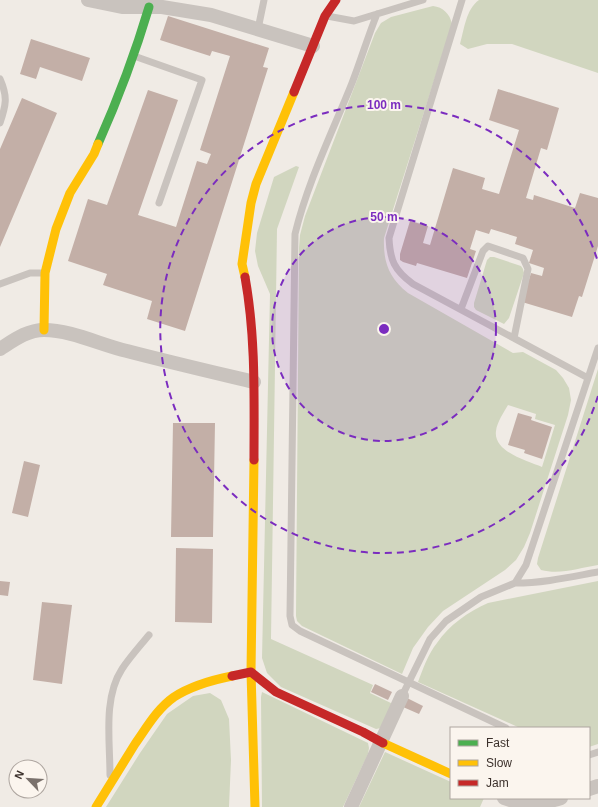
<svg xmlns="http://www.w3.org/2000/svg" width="598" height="807" font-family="Helvetica,sans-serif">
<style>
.green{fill:#d1d6bf;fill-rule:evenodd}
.building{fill:#c3afa7}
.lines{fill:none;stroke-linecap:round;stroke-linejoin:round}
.lane{stroke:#c9c3be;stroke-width:7}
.street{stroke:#c9c3be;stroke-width:14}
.fast{stroke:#4caf50;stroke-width:9}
.slow{stroke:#ffc107;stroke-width:9}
.jam{stroke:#c62828;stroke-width:9}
.ring{fill:none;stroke:#7b2cbf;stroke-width:2;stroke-dasharray:7 5}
.centre{fill:#7b2cbf;stroke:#fbf5ee;stroke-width:2}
.ring-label{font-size:12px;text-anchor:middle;font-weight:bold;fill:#7b2cbf;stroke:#fbf5ee;stroke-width:4;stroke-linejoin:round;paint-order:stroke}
</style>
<rect width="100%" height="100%" fill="#f0ebe5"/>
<!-- green -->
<path class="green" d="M479 0H598V73L512 44H487L468 49 460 44C464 30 466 9 479 0Z
M433 6C443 7 450 14 452 24L384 238C383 262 389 278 408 293L513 353 523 352 556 370 563 378 569 388 571 400 568 415 530 533 524 547 516 560 505 570 443 611 428 627 413 648 402 674 302 626 297 621 296 616 299 248 300 235 305 216 375 33 381 23 391 17ZM508 405 536 414 535 419 555 425 542 467C528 461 493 452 496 431 497 422 504 412 508 405Z
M296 166 299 167 277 229 271 639 373 685 370 693 393 704 381 728 376 729 281 687 267 673 262 658 270 294 258 266 255 251 257 233 274 177Z
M490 257H494L521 266 523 269 524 273 509 318 504 324 476 310 474 307V303L487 260Z
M598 369V565C579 568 560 575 541 570L537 564 538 558Z
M598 581V744L589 747V728H520L418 682C423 669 428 654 437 643 449 625 468 612 488 603Z
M262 692 368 743 369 748 368 754 343 807H262L261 697Z
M210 693 221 700 229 719 231 760 229 807H106L140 753 167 714 193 696Z
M385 752 451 782V798H484L480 807H359Z"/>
<!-- building -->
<path class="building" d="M168 16 269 48 263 67 268 68 185 331 147 319 152 301 103 285 107 274 68 261 88 199 107 205 148 90 178 100 138 215 176 227 197 161 207 164 211 154 200 150 230 56 212 51 210 56 160 40Z
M31 39 90 58 82 81 40 67 36 79 20 74Z
M498 89 559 108 547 150 541 148 526 198 533 200 534 195 575 208 580 193 598 198V246L582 297 579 296 572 317 522 302 531 273 542 276 544 268 529 263 533 250 515 244 517 237 491 229 489 234 476 230 470 249 476 251 467 278 417 263 416 266 403 262 400 260V254L410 221 428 226 423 243 430 245 453 168 485 178 482 189 499 194 519 130 489 120Z
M22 98 57 113 0 247V149Z
M518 413 532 417 531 420 552 427 542 459 524 453 525 450 508 445Z
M173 423H215L213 537H171Z
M24 461 40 465 28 517 12 513Z
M176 548 213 549 212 623 175 622Z
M0 581 10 582 8 596 0 595Z
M42 602 72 605 62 684 33 680Z
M375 684 392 692 388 700 371 692Z
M407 698 423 706 419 714 403 707Z"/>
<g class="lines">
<!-- lane -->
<path class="lane" d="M462 0 389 238C390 260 394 270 413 284L588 378
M377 14C368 36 361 60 352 83 332 133 308 181 295 234L290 616 292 625 300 631 506 728
M327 16 354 21 423 0
M258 29 264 0
M134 56 202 80 159 203
M0 79C8 97 6 105 0 123
M0 284 30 273H45
M461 309 483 251 488 246 523 258 528 269 514 338
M515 583C544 583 570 577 598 572
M402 696 430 639 446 621 481 597 515 583 526 565 598 348
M589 755 598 752
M110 775C110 741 103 698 122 669 130 657 140 646 149 635"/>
<!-- street -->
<path class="street" d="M88 0 122 7H162L211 15 313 46
M0 349C14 340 27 330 44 330 71 330 101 345 127 351 169 362 212 372 254 382
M589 789 598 786
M504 798C522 805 543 804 561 798
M351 807 402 696"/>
<!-- fast -->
<path class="fast" d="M98 144C118 99 135 54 149 7"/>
<!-- slow -->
<path class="slow" d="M245 277 242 264 251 203 256 184 294 92
M44 330 45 273 56 229 70 193 94 154 98 144
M254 460 251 672 255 807
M383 743 451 774
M96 807C109 786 122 765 135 744 147 727 157 709 174 697 191 686 212 680 232 676"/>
<!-- jam -->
<path class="jam" d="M294 92 325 16 336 0
M245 277C256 338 254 399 254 460
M232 676 251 672 276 692 363 732 383 743"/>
</g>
<!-- distance rings -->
<circle cx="384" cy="329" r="112" fill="#7b2cbf" fill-opacity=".12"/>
<g class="ring">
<circle cx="384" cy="329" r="112"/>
<path d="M598 396A224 224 0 1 1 598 262"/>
</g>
<circle cx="384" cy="329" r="6" class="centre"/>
<g class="ring-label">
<text x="384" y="109">100 m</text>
<text x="384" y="221">50 m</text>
</g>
<!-- legend -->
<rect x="450" y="727" width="140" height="72" fill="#fbf5ee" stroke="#aea6a0"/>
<rect x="458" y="740" width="20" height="6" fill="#4caf50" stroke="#aea6a0"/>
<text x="486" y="747" font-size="12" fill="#3b302b">Fast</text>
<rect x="458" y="760" width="20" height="6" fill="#ffc107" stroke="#aea6a0"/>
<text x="486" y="767" font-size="12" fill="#3b302b">Slow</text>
<rect x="458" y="780" width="20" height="6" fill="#c62828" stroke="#aea6a0"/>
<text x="486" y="787" font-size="12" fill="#3b302b">Jam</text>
<!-- north arrow -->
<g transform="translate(28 779) rotate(295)"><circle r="19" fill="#fbf5ee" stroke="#aea6a0"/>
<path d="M0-3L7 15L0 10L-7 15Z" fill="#7a716c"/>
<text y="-6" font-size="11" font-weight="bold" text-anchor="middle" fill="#3b302b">N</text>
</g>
</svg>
